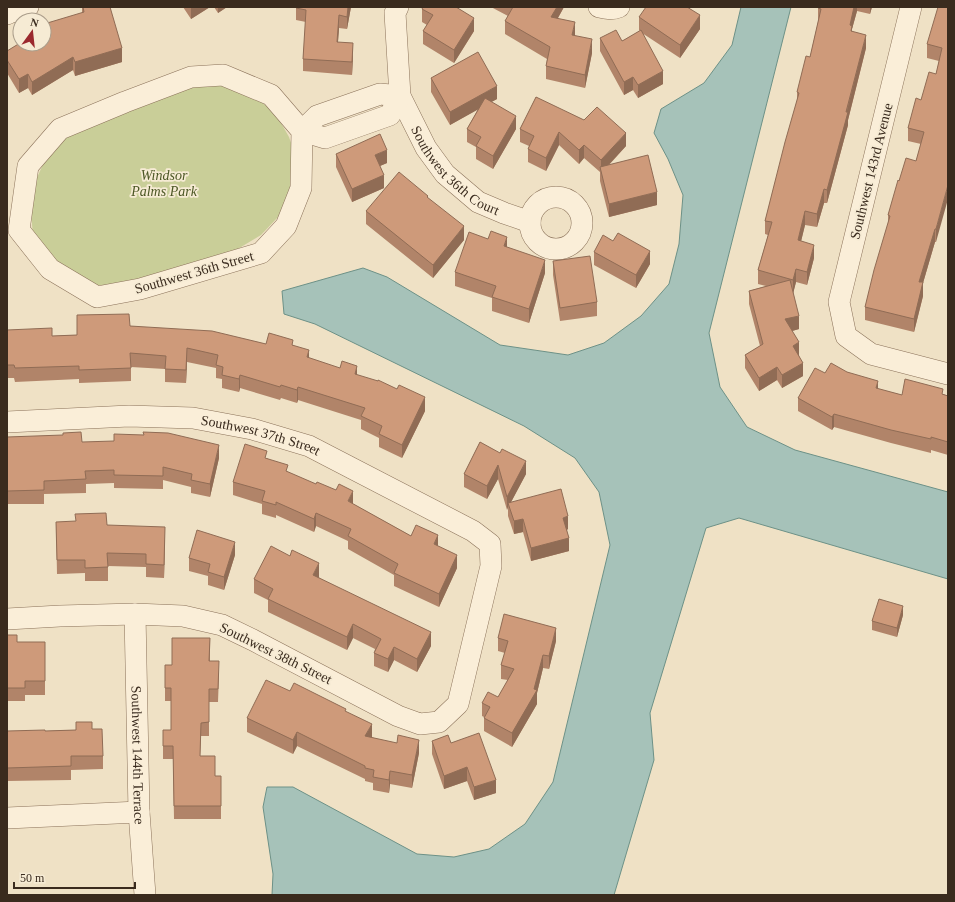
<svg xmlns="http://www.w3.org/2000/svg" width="955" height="902" font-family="Georgia,serif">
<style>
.green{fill:#c9ce98}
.water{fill:#a6c2b9;stroke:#6d9187}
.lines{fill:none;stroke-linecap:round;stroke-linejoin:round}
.minor-casing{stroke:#8b725a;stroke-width:22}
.minor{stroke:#faeed8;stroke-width:21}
.wall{fill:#b18469}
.shaded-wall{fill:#906c55}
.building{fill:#ce9a7a;stroke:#906c55}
.labels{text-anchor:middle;stroke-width:3.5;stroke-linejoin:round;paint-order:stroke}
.street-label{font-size:14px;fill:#3a2b1e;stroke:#f6ebd4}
.park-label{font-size:14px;font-style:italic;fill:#4c5725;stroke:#f6ebd4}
</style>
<rect width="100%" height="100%" fill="#efe1c5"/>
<!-- green -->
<path class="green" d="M208 83 240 87 275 112 289 137 295 154 290 196 279 216 261 235 236 250 120 285H97L67 272 33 237 31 211 34 184 52 145 125 102Z"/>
<!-- water -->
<path class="water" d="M741 7H791L709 333 720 387 747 427 795 450 948 492V579L739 518 706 528 650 713 654 760 614 895H272L273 874 263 807 267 787H293L417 854 454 857 489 849 525 824 553 782 610 545 599 492 575 458 524 426 315 324 284 314 282 291 363 268 387 277 500 345 568 355 604 343 641 316 669 284 679 244 683 195 668 159 654 133 661 109 704 83 732 45Z"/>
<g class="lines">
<!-- minor casing -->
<g class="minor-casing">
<g id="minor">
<path id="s1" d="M398 7 395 13 400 96 426 148 445 174 478 202 504 213 530 222"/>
<path d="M599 7C606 9 612 10 619 7"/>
<path d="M911 7 839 302 846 336 871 354 948 374"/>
<path d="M7 14 9 13 28 7"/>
<path d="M223 75 271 95 302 131 301 188 286 226 261 253 140 289 97 297 50 269 19 230 28 166 60 129 125 102 191 77Z"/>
<path d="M380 94 400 96 390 115 325 138 302 131 317 116Z"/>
<circle cx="556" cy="223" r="26"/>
<path id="s2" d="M7 422 129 416 193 418 252 429 309 446 473 531 490 544 491 566 458 704 439 722 420 724 398 716 253 640 222 625 183 616 135 614 60 616 7 619"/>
<path id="s3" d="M135 614 139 812 145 895"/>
<path d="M7 818 139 812"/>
</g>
</g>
<!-- minor -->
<use href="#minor" class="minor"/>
</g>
<!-- wall -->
<path class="wall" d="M82 7H110L122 62 75 76 73 70 32 95 28 88 19 93 7 73V51L82 13Z
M183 7H210L191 19Z
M214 7H227L218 13Z
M296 7H351L347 29 339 28 338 42 353 56 352 75 303 71V59L306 22 296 20Z
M491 7H564L558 18 592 53 585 88 546 79V66L547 59 505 34V21L508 16Z
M818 7H872L870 14 857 11 852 29V31L866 48 848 120V125L827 203H824L817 227 805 225 801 241 814 258 807 285 796 282 793 293 799 329 792 331 799 355 803 376 782 388 777 380 759 391 745 368V355L760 346 749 304V291L766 286 758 284V270L768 235 765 234V221L797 101V92L810 57 818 22Z
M948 7 936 242H935L923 283V296L914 332 865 320V307L888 224V215L899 181 916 161 921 144 908 141V128L921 100 936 74 939 61 927 58V44Z
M422 9 474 31 454 63 423 44V31L427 25 422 22Z
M639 17 700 29 680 58 642 33 663 84 638 98 633 90 624 95 600 51V38L622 41 640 31 639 30Z
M431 78 497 99 491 102 516 129 493 169 476 159V147L467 142V129L478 109 450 125 431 92Z
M536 97 626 146 609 165 657 205 609 217 600 181V172L584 158 579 164 559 145 546 171 528 162V149L529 146 520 142V129Z
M336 154 387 163 380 166 384 188 352 202 336 167Z
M366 211 464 240 433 278 366 224Z
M507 247 545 273 529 323 492 311V298L455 286V272Z
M594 252 650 264 636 288 594 265Z
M553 261 597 302V316L560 321 553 275Z
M130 326 266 344 293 345 309 358 357 375 425 411 402 458 379 447V438L361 429V420L298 400 297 403 281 398 280 400 240 388 239 392 222 388V379L216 378V368L187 362 186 383 165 382V369L131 367V381L79 383V379L15 382 14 378H7V330L52 336 77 335Z
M847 372 878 389 902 395 943 394 948 396V455L931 450V453L891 443 834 427 832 430 798 411V398L825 373Z
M7 437 82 442 219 458 210 497 191 493V487L163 480V489L114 488V483L86 484V493L44 494V504H7Z
M480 442 526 474 511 502 568 529 567 530 569 551 531 561 523 532 514 534 508 516V507L507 510 498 479 487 499 464 487V474Z
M267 458 288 472 353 504 411 536 438 546 457 568 439 607 394 586V575L348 549V541L316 526 314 532 276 515V518L262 514V504L233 495V482Z
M56 522 107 525 165 540 164 578 146 577V567L108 566V581H85V573L57 574Z
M235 555 224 590 208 585V576L189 571V558Z
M318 577 431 646 417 672 394 660 388 672 374 666V653L375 649 353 638 347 650 268 612V600L254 593V579L319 577Z
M903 615 897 637 872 630V621Z
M7 635 17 642H45V695H25V701H7Z
M210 638V661L219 674 218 702H209V736H201L200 756 215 776H221V819H174L173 759H163V730H171V701H165V688L172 665Z
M498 638 556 641 549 669 543 668 537 693V704L512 747 484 731V717L482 716V703L498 697 508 680 501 679V665L505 653 498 651Z
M290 691 372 737H371L419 753 412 788 390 784 389 793 373 790V783L365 781V779L297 746 293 754 247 732V718Z
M92 729 103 756V769L71 770V780L7 781V731H45L76 730Z
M432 741 451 743 496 793 474 800 467 781 444 789 432 754Z"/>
<!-- shaded-wall -->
<path class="shaded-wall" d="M191 7H210L191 19Z
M218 7H227L218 13Z
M348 7H351L347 29V17Z
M557 7H564L551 30V17Z
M854 7H857V11L852 29V39L850 25Z
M870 7H872L870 14Z
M339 15V28L337 54V42Z
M700 15V29L680 58V45Z
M474 18V31L454 63V50Z
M575 22V36L572 35Z
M866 35V48L848 120V125L827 203V190Z
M592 39V53L585 88V75Z
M353 43V56L352 75V62Z
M122 48V62L75 76V62Z
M73 57V70L32 95V82Z
M663 71V84L638 98V85Z
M28 74V88L19 93V79Z
M633 77V90L624 95V82Z
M497 86V99L450 125V112Z
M516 116V129L493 169V156Z
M559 132V145L546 171V158Z
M626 133V146L601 173V160Z
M584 145V158L579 164V150Z
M387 150V163L375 168V155Z
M384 175V188L352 202V189Z
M948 185V199L936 242V229Z
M824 189V203L817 227V214Z
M657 192V205L609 217V204Z
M805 211V225L798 254V240Z
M464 226V240L433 278V265Z
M935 229V242L923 283V296L914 332V319L919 282Z
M507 237V250L504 246Z
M814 245V258L807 285V272Z
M650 251V264L636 288V275Z
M545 260V273L529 323V309Z
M796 269V282L793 294V280Z
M799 316V329L785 333V319Z
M799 342V355L793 359V346Z
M187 348V362L186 383V370Z
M309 350V363L307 357Z
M803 363V376L782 388V375Z
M357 366V379L355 374Z
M777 367V380L759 391V378Z
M240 375V388L239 392V379Z
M878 381V394L876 388Z
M298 387V400L297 403V390Z
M425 397V411L402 458V445Z
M834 414V427L832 430V417Z
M219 445V458L210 497V484Z
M526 461V474L509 506 508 503V507L507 510V497Z
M498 465V479L487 499V486Z
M353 491V504L348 501Z
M316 513V526L314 532V519Z
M568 516V529L563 531V518Z
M523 519V532L514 534V521Z
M165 527V540L164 578V565Z
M438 535V548L434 544Z
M569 538V551L531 561V548Z
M235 542V555L224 590V577Z
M457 555V568L439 607V594Z
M319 563V577L313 588V575Z
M903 606V615L897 637V628Z
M353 624V638L347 650V637Z
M556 628V641L549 669V656Z
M431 632V646L417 672V659Z
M394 647V660L388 672V659Z
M543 655V668L537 693V704L512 747V733L534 689Z
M372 724V737L365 749V736Z
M297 732V746L293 754V740Z
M419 740V753L412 788V775Z
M467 767V781L444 789V776Z
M390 771V784L389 793V780Z
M496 780V793L474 800V787Z"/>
<!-- building -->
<path class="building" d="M83 7H110L122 48 75 62 73 57 32 82 28 74 19 79 7 60V51L20 43V44H44V24L84 12Z
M296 7H348L347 17 339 15 337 42 353 43 352 62 303 59 306 10 296 8Z
M423 7H456L474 18 454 50 423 31 433 15 422 9Z
M513 7H557L551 17 575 22 572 35 592 39 585 75 546 66 550 47 505 21Z
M646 7H687L700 15 680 45 639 17Z
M818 7H854L850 25 852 26 851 31 866 35 846 112H848L827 190 824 189 817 214 805 211 798 240 814 245 807 272 796 269 793 280 758 270 772 222 765 221 785 142 799 93 797 92 806 56 810 57 821 9 818 8Z
M938 7H948V185L936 229H935L919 282H923L914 319 865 307 874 270 890 216 888 215 898 180 899 181 906 158 916 161 924 132 908 128 916 98 921 100 929 72 936 74 942 48 927 44Z
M616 30 622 41 624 40 641 30 663 71 638 85 633 77 624 82 600 38Z
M478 52 497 86 450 112 431 78Z
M536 97 584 120 597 107 626 133 601 160 584 145 579 150 559 132 546 158 528 149 534 136 520 129Z
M485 98 516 116 493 156 476 146 481 137 467 129Z
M380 134 387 150 375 155 384 175 352 189 336 154Z
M648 155 657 192 609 204 600 167Z
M399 172 428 196 427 197 464 226 433 265 366 211Z
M491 231 507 237 504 246 545 260 529 309 492 297 496 286 455 272 469 232 488 239Z
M618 233 650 251 636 275 594 252 603 235 613 241Z
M590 256 597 302 560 308 553 261Z
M790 280 799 316 785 319 799 342 793 346 803 363 782 375 777 367 759 378 745 355 763 344 749 291Z
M129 314 130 326 212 331 266 344 269 333 293 340 292 345 309 350 307 357 340 368 342 361 357 366 355 374 378 381V380L397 389 399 385 425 397 402 445 379 434 382 426 361 416 365 408 298 387 297 390 281 385 280 387 240 375 239 379 222 375 223 367 216 365 218 355 187 348 186 370 165 369 166 356 130 353 131 368 79 370V366L15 368 14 365H7V330L52 328V336L77 335V315Z
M831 363 847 372 878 381 876 388 902 395 905 379 943 389 942 394 948 396V442L931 437V439L891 430 834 414 832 417 798 398 815 368 825 373Z
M81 432 82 442 114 441V434L144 435 143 432 168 433 219 445 210 484 191 480 192 474 163 467V476L114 475V470L85 471 86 479 44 481V490L7 491V437L63 435V433Z
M480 442 500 453 502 449 526 461 507 497 498 465 487 486 464 474Z
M245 444 267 451 265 458 288 465 286 471 316 484 317 482 336 490 339 484 353 491 348 501 411 536 416 525 438 535 434 544 457 555 439 594 394 573 398 564 348 536 351 529 316 513 314 519 276 502V505L262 501 265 491 233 482Z
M561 489 568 516 563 518 569 538 531 548 523 519 514 521 508 503Z
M106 513 107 525 165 527 164 565 146 564V554L107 553 108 567 85 568V560H57L56 522 76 521 75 514Z
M197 530 235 542 224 577 208 572 210 564 189 558Z
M271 546 290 556 292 550 319 563 313 575 431 632 417 659 394 647 388 659 374 653 381 639 353 624 347 637 268 599 273 589 254 579Z
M879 599 903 606 897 628 872 621Z
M504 614 556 628 549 656 543 655 534 689 537 690 512 733 484 718 490 707 482 703 488 692 498 697 514 669 501 665 508 641 498 638Z
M7 635H17V642H45V681H25V688H7Z
M172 638H210L209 661H219L218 689H209V722L201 723 200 756H215V776H221V806H174L173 746H163V730H171V688H165V665H172Z
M266 680 290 691 294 683 346 709 345 711 372 724 365 736 397 743 398 735 419 740 412 775 390 771 389 780 373 777 374 770 365 768V766L297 732 293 740 247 718Z
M76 722H92V729H102L103 756H71V766L7 768V731L45 730V731L76 730Z
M479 733 496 780 474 787 467 767 444 776 432 741 448 735 451 743Z"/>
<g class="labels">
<!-- street labels -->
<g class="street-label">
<text dy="5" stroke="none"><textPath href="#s1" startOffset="185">Southwest 36th Court</textPath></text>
<text transform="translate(871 171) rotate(-76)" y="5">Southwest 143rd Avenue</text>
<text transform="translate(194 272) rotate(-16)" y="5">Southwest 36th Street</text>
<text dy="5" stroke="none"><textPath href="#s2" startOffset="256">Southwest 37th Street</textPath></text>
<text transform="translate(276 653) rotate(26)" y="5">Southwest 38th Street</text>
<text dy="5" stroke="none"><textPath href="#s3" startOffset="141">Southwest 144th Terrace</textPath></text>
</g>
<!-- park labels -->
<g class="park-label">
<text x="164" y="180">Windsor<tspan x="164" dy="16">Palms Park</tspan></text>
</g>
</g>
<!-- border -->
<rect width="955" height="902" fill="none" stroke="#3a2b1e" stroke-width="16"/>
<!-- north arrow -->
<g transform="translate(32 32) rotate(15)"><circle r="19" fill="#f6ebd4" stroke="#ab9e8b"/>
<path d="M0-3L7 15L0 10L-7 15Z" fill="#9b292e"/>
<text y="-6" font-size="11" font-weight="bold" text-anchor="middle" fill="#3a2b1e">N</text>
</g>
<!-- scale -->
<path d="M14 882v6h121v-6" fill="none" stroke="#3a2b1e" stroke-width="2"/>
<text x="20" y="882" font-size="12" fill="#3a2b1e" stroke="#f6ebd4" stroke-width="3" paint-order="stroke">50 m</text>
</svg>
